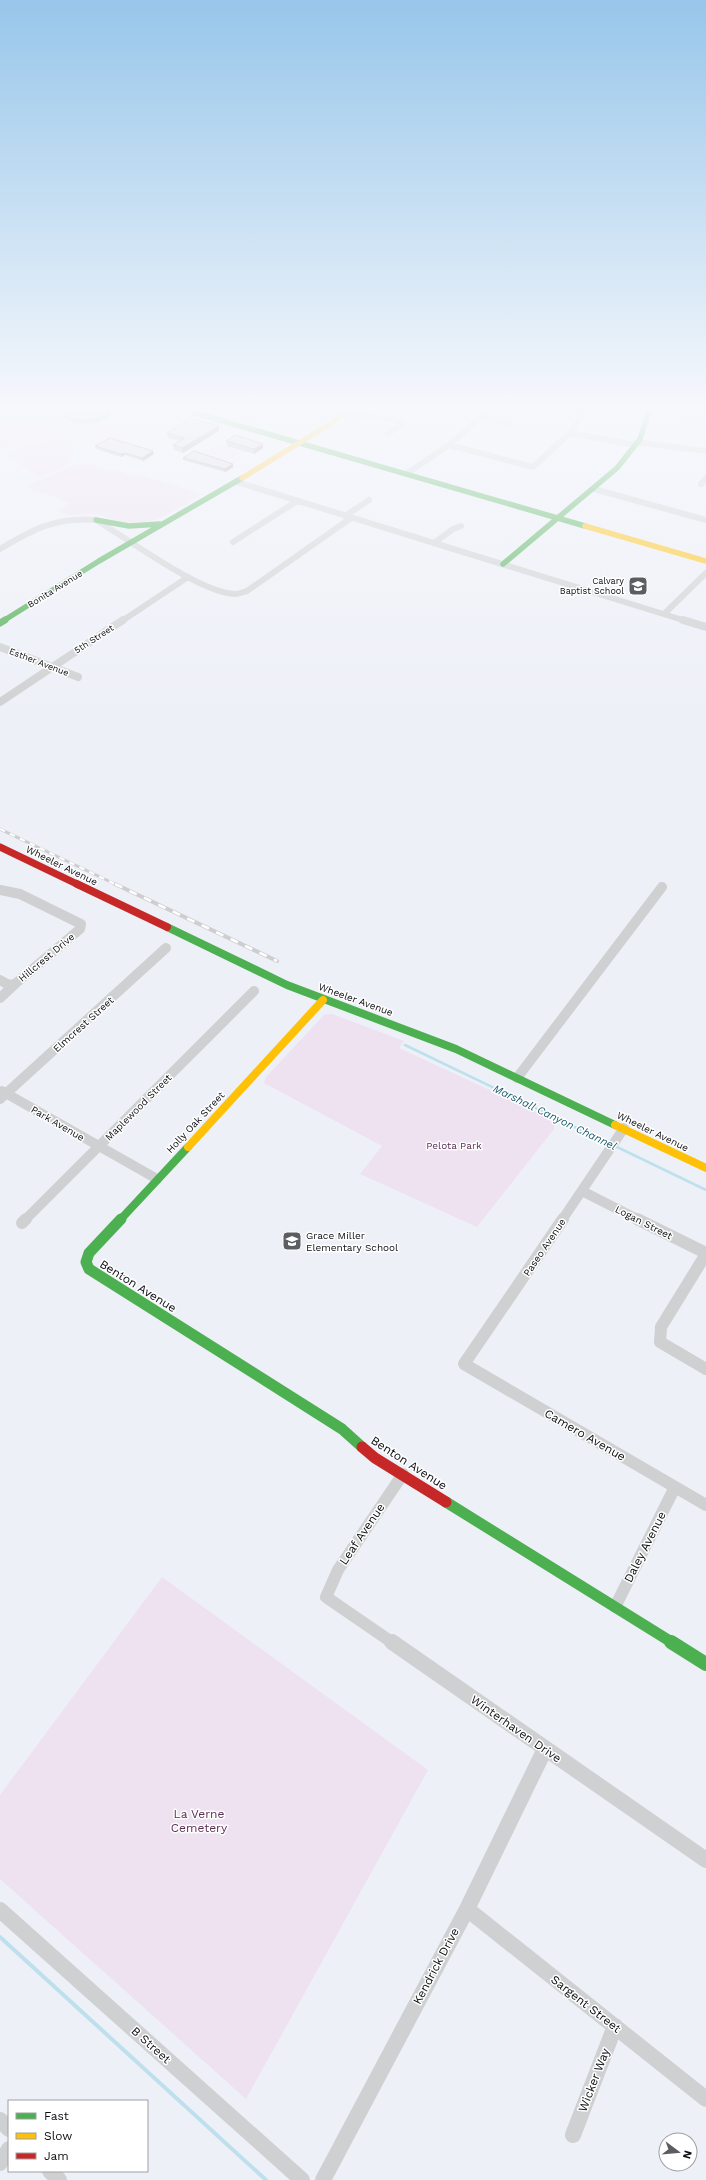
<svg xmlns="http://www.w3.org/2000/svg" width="706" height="2180" font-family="'Work Sans',sans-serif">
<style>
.green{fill:#eee1f0}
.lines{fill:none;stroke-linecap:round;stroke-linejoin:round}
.stream-far2{stroke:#bde0ec;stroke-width:1.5}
.stream-far1{stroke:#bde0ec;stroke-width:2.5}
.stream{stroke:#bde0ec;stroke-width:4}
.street-far4{stroke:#cfd0d1;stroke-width:6}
.street-far3{stroke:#cfd0d1;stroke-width:8}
.street-far2{stroke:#cfd0d1;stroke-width:10}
.street-far1{stroke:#cfd0d1;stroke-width:12}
.street{stroke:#cfd0d1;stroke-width:16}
.fast-far4{stroke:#4caf50;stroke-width:5.5}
.fast-far3{stroke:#4caf50;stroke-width:7}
.fast-far2{stroke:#4caf50;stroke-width:8}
.fast-far1{stroke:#4caf50;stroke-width:11}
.fast{stroke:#4caf50;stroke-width:14}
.slow-far1{stroke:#ffc107;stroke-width:5.5}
.slow{stroke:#ffc107;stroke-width:8}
.jam-far2{stroke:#c62828;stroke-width:7}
.jam-far1{stroke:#c62828;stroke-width:8}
.jam{stroke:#c62828;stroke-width:11}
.rail-far1-casing{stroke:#ceced0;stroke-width:3}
.rail-casing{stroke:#ceced0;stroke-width:4}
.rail-far1{stroke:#fff;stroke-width:2;stroke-dasharray:5.5;stroke-linecap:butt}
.rail{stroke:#fff;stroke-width:2.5;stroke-dasharray:8;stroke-linecap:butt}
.wall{fill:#b9b6c0}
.shaded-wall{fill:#96949c}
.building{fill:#d7d4df;stroke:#96949c}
.labels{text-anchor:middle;stroke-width:3;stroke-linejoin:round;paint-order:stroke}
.far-poi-label{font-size:9px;fill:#0d0e13;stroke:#fff;text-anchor:end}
.far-street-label{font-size:9px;fill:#0d0e13;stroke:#fff}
.street-label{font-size:10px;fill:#0d0e13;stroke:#fff}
.park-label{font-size:10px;fill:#5b2e54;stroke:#fff}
.poi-label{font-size:10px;fill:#0d0e13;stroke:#fff;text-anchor:start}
.water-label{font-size:11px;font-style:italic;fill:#185968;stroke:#fff}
.near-street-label{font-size:12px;fill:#0d0e13;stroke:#fff}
.near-park-label{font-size:12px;fill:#5b2e54;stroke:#fff}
</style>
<rect width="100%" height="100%" fill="#eef0f8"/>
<!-- green -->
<path class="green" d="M4 412H38L64 429 9 447 0 448V414Z
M104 424 124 430 128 428 137 431 120 441 109 438 97 444 77 438Z
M64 434 75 446C74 466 56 470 40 477L3 454Z
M218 444 237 449 240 453 224 463 199 455Z
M81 463 108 471 112 469 134 476 140 475 202 494 165 516 148 522 126 523 96 514 68 515 58 511 71 503 26 487 39 480Z
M332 1014 404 1041 399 1048 554 1120V1129L477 1227 360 1174 382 1146 264 1083 266 1077 324 1015Z
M162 1577 428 1770 246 2099 0 1879V1795Z"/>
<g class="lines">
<!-- stream-far2 -->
<path class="stream-far2" d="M672 412 706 425"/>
<!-- stream-far1 -->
<path class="stream-far1" d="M405 1045 610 1144
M615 1146 706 1190"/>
<!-- stream -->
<path class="stream" d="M0 1937 266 2180"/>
<!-- street-far4 -->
<path class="street-far4" d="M343 413 393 419 403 424 388 433
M480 417 509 424
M570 433 630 444 643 443 706 451
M449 445 533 467 570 433 584 412
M406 474 449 445 486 412
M237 482 686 621
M701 484 706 478
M594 489 706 520
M345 516 369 500
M233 542 297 501
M434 543 453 529 461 526
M0 549C33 529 56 517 96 520 128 539 200 593 235 594 239 594 243 592 247 591L351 518
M664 614 706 573
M122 621 188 577"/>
<!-- street-far3 -->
<path class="street-far3" d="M683 620 706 627
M0 647 78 677
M0 702 123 620"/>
<!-- street-far2 -->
<path class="street-far2" d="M0 890 20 894 81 924 80 929 15 984 9 985 0 980
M0 998 15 984
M517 1078 662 887
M2 1091 157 1179
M0 1099 166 948
M582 1191 639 1220
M25 1220 254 991
M562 1220 624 1128"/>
<!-- street-far1 -->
<path class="street-far1" d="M563 1219 464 1364 706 1505
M637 1219 706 1253
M22 1223 26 1219
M706 1254 661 1327 660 1342 706 1369
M615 1607 675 1487
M393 1643 326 1597 338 1570 403 1474"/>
<!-- street -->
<path class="street" d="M392 1642 706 1860
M467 1909 706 2099
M0 1910 302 2180
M0 2120 9 2129
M573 2135 615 2026
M0 2163 9 2149
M50 2171 59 2180
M323 2180 467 1909 545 1749"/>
<!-- fast-far4 -->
<path class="fast-far4" d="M192 412 585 526
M96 520 129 526 160 524
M503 564 617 468 640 439 649 412
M3 621 99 561 242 478"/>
<!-- fast-far3 -->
<path class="fast-far3" d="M0 623 5 620"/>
<!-- fast-far2 -->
<path class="fast-far2" d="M167 927 287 985 456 1049 615 1125
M120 1220 188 1147"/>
<!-- fast-far1 -->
<path class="fast-far1" d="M121 1219 89 1253 86 1262 89 1269 342 1429 362 1447
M446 1502 673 1643"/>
<!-- fast -->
<path class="fast" d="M671 1642 706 1664"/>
<!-- slow-far1 -->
<path class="slow-far1" d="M242 478 330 424 344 412
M585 526 706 561"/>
<!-- slow -->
<path class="slow" d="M615 1125 706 1168
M188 1147 323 1000"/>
<!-- jam-far2 -->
<path class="jam-far2" d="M0 847 79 885"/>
<!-- jam-far1 -->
<path class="jam-far1" d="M77 884 167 927"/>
<!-- jam -->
<path class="jam" d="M362 1447 375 1458 446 1502"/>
<!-- rail-far1 casing -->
<g class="rail-far1-casing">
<path id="rail-far1" d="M0 829 117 885"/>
</g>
<!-- rail casing -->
<g class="rail-casing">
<path id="rail" d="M115 884 277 961"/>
</g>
<!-- rail-far1 -->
<use href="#rail-far1" class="rail-far1"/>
<!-- rail -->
<use href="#rail" class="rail"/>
</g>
<!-- wall -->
<path class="wall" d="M68 412H111V413L110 414V416L96 423 77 425 64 419 63 414Z
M219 431 183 453 174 450 173 445 179 441 168 438 167 433Z
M226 441 263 444V448L254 454 227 446Z
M95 446 154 454 143 461 125 455 121 457 96 449Z
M183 458 233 464V467L225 472 183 460Z"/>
<!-- shaded-wall -->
<path class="shaded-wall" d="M107 412H111V413L110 414V416L96 423V419Z
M219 426V431L183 453 182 448Z
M263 444V448L254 454V449Z
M153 451 154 454 143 461 142 458Z
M124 453 125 455 121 457V454Z
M233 464V467L225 472V469Z"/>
<!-- building -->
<path class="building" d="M68 412H108L96 419 76 420 63 414Z
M191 418 219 426 182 448 173 445 185 438 167 433Z
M236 435 263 444 254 449 226 441Z
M110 438 153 451 142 458 124 453 121 454 95 446Z
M194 451 233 464 225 469 183 458Z"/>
<!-- sky -->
<linearGradient id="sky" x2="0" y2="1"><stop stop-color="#97c6ea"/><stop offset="0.57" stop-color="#f7f8fc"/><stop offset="1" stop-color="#f7f8fc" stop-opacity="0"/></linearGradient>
<rect width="706" height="717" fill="url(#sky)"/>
<!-- icons -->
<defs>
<g id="school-square" transform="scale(1)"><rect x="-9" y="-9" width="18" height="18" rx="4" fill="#5c5d63" stroke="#fff"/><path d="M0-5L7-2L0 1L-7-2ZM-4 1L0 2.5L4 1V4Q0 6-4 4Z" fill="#fff"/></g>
</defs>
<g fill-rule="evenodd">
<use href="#school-square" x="638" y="586"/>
<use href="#school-square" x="292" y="1241"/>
</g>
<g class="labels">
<!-- far-poi labels -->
<g class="far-poi-label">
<text x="624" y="584">Calvary<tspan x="624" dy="10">Baptist School</tspan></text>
</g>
<!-- far-street labels -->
<g class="far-street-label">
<text transform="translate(55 589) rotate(-32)" y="3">Bonita Avenue</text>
<text transform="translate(94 639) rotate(-33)" y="3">5th Street</text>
<text transform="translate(39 662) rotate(21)" y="3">Esther Avenue</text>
</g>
<!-- street labels -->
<g class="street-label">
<text transform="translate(62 865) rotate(26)" y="4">Wheeler Avenue</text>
<text transform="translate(46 957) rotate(-40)" y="4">Hillcrest Drive</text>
<text transform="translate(356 999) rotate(20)" y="4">Wheeler Avenue</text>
<text transform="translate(83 1024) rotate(-42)" y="4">Elmcrest Street</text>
<text transform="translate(138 1107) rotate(-45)" y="4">Maplewood Street</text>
<text transform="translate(195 1122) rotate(-47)" y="4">Holly Oak Street</text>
<text transform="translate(58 1123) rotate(30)" y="4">Park Avenue</text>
<text transform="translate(653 1131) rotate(26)" y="4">Wheeler Avenue</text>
<text transform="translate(644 1222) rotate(27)" y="4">Logan Street</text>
<text transform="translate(544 1247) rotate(-56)" y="4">Paseo Avenue</text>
</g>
<!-- park labels -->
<g class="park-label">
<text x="454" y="1149">Pelota Park</text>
</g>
<!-- poi labels -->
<g class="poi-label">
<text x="306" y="1239">Grace Miller<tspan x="306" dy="12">Elementary School</tspan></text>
</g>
<!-- water labels -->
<g class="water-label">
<text transform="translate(555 1117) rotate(26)" y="4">Marshall Canyon Channel</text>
</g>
<!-- near-street labels -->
<g class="near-street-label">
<text transform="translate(138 1286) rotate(32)" y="4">Benton Avenue</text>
<text transform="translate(585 1435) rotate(30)" y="4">Camero Avenue</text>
<text transform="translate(409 1463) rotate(33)" y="4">Benton Avenue</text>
<text transform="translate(362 1534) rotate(-56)" y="4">Leaf Avenue</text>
<text transform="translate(645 1547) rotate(-63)" y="4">Daley Avenue</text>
<text transform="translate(516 1729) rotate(35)" y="4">Winterhaven Drive</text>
<text transform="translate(436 1966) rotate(-62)" y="4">Kendrick Drive</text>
<text transform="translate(586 2004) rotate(38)" y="4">Sargent Street</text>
<text transform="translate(151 2045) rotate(42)" y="4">B Street</text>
<text transform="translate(594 2080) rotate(-69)" y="4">Wicker Way</text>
</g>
<!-- near-park labels -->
<g class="near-park-label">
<text x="199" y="1818">La Verne<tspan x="199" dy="14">Cemetery</tspan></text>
</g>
</g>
<!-- legend -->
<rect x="8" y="2100" width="140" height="72" fill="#ffffff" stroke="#9e9fa1"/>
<rect x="16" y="2113" width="20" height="6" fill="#4caf50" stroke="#9e9fa1"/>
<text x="44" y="2120" font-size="12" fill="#0d0e13">Fast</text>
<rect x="16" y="2133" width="20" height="6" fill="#ffc107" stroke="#9e9fa1"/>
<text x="44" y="2140" font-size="12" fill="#0d0e13">Slow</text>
<rect x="16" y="2153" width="20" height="6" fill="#c62828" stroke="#9e9fa1"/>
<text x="44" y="2160" font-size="12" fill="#0d0e13">Jam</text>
<!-- north arrow -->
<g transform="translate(678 2152) rotate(106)"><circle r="19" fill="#ffffff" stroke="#9e9fa1"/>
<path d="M0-3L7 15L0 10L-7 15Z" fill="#5c5d63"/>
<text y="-6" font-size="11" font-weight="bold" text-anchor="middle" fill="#0d0e13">N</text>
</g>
</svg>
